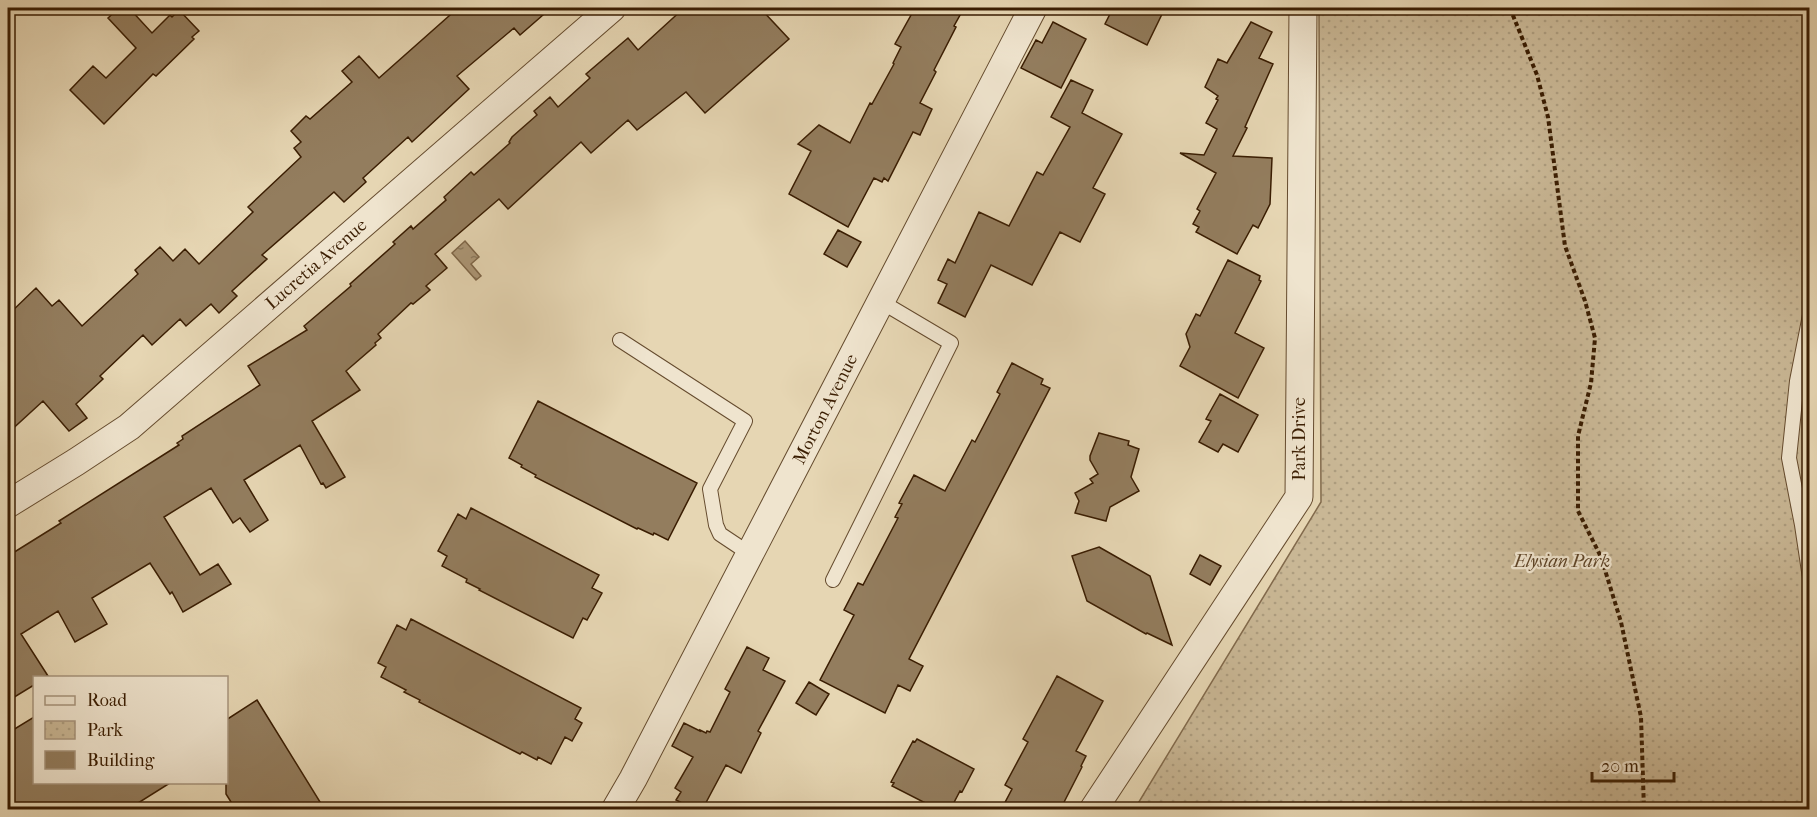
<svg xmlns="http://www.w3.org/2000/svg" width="1817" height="817" font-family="'IM FELL French Canon',serif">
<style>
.park{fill:url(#park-dots);stroke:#826a4c;stroke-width:1.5}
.water{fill:url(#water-ripples);stroke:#7e6648;stroke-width:1.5}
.building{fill:#937d5e;stroke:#3a1d02;stroke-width:1.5}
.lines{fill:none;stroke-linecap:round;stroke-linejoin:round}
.lane-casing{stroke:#654b2e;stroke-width:16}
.street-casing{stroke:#654b2e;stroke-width:29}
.path{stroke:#3a1d02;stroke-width:4;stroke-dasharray:4.5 3;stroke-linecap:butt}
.lane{stroke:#efe4ce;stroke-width:14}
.street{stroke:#efe4ce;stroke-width:27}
.labels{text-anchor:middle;stroke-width:4.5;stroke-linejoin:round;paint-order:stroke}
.street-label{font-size:18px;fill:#3a1d02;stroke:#efe4ce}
.park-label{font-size:18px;font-style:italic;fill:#5e4427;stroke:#efe4ce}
</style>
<defs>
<pattern id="park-dots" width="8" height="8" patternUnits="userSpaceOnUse" patternTransform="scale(1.5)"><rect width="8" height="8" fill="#c9b795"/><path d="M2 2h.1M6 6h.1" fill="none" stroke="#ad9d7f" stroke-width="1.8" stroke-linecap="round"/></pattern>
<pattern id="water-ripples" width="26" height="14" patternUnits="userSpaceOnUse" patternTransform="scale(1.5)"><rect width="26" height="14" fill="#ac9777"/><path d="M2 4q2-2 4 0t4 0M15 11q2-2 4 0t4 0" fill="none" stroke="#8d7b5f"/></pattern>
</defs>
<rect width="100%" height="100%" fill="#e6d6b3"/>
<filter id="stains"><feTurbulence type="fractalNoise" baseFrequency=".00333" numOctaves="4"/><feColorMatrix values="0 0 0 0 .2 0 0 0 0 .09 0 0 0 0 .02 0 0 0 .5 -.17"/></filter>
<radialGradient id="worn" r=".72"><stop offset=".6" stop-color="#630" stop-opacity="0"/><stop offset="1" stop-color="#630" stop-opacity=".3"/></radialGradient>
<!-- park -->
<path class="park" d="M1319 8H1809V809L1134 810 1321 502Z"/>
<!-- water -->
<path class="water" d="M465 241 479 257 471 264 481 276 476 280 452 253Z"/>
<!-- building -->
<path class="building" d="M119 8H129L152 33 170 15 172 17 179 10 199 31 192 37 194 39 156 76 153 74 104 124 70 90 93 66 106 78 136 48 108 18Z
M458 8H551L520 35 514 28 457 76 469 89 412 142 408 137 363 178 366 182 344 202 334 192 262 255 267 259 232 291 237 296 219 313 211 304 186 326 180 319 152 345 143 335 100 376 103 379 76 404 87 418 69 431 43 401 8 433V315L36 288 52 306 59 300 82 326 138 274 135 270 160 247 173 261 185 249 199 264 253 212 248 207 301 157 294 148 301 142 291 131 306 116 310 119 352 82 342 71 359 56 379 78Z
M684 8H760L789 39 705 113 686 92 637 130 628 120 591 153 581 142 508 209 499 199 435 254 447 268 426 286 430 290 413 304 411 303 378 334 381 338 375 343 376 345 346 371 360 390 312 421 345 477 326 488 323 483 321 484 300 445 244 480 268 520 250 532 240 518 233 523 211 488 164 517 200 575 218 564 231 584 183 612 172 592 170 594 150 563 92 598 107 624 75 642 58 611 21 634 48 676 34 678V685L8 701V556L61 523 59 521 179 445 177 443 183 439 182 436 260 385 248 366 307 330 304 326 351 286 350 284 395 244 393 242 411 226 413 229 446 200 444 197 471 172 474 175 510 143 509 142 512 137 537 115 534 111 550 97 558 107 590 78 586 74 628 38 638 50Z
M915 8H964L954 26 956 27 934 70 936 72 920 103 932 109 920 135 913 132 888 181 884 178 882 182 874 178 848 227 789 194 811 151 798 144 819 125 850 143 870 103 872 104 894 64 893 63 901 47 895 44Z
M1113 8H1165L1147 45 1105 24Z
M1053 22 1086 39 1061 88 1021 68 1036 40 1042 43Z
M1251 22 1272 32 1259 58 1273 64 1245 127 1247 128 1233 156 1272 158 1270 204 1258 228 1253 225 1237 254 1196 232 1199 227 1193 224 1200 211 1197 209 1216 173 1180 153 1204 155 1217 129 1206 123 1218 100 1216 99 1218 96 1205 87 1218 59 1227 63Z
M1071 80 1093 90 1082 113 1122 134 1093 188 1105 194 1080 242 1060 232 1032 285 991 265 965 317 938 303 947 284 938 280 948 259 955 263 979 212 1009 226 1037 172 1043 175 1070 127 1051 117Z
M838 230 861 242 847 267 824 254Z
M1228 260 1260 276 1259 280 1261 281 1235 333 1264 348 1238 398 1180 366 1190 347 1186 334 1196 314 1200 316Z
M1012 363 1043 379 1041 384 1050 388 909 659 923 666 910 691 898 685 885 713 820 680 854 615 844 610 858 583 863 585 898 518 895 517 902 504 899 503 914 475 945 491 972 440 975 442 1000 394 997 392Z
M1220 394 1258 415 1238 452 1223 444 1218 452 1199 442 1211 421 1206 419Z
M538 401 697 483 668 540 654 533 653 535 638 528 637 529 535 477 536 475 521 467 522 465 509 458Z
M1099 433 1129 441 1128 445 1139 449 1131 477 1139 491 1110 507 1106 521 1075 513 1079 501 1075 493 1093 483 1090 479 1098 474 1090 460V456Z
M471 508 599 575 592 588 602 593 587 620 583 618 573 638 479 590 480 589 466 582 467 579 442 566 447 556 438 551 458 514 466 519Z
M1099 547 1150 576 1172 645 1147 633 1146 634 1087 601 1072 556Z
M1200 555 1221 566 1210 585 1190 574Z
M411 619 581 708 575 719 582 723 572 741 565 737 551 764 538 757 537 760 522 752 520 754 419 702 420 700 404 692 406 690 381 677 386 667 378 663 397 625 406 630Z
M747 647 769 658 763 670 785 681 758 731 761 733 741 773 726 765 702 810H696L676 800 681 792 675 788 693 757 672 746 684 723 700 731V730L706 733 707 731 710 732 730 692 725 689Z
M1057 676 1103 701 1076 751 1086 756 1081 766 1082 767 1060 810H1001L1012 789 1005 785 1028 742 1023 739Z
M809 682 829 694 816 715 796 703Z
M257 700 325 810H236L226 794V720Z
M34 717V783H170L127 810H18L8 793V733Z
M917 739 974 769 962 792 960 791 950 810H939L892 786 894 783 891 782 913 741 915 742Z"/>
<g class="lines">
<!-- lane casing -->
<g class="lane-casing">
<path id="lane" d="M1810 315 1797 381 1789 458 1802 525 1810 578
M620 340 745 421 710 489 716 525 720 534 750 554
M833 580 951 343 880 301
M1809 810 1810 809"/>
</g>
<!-- street casing -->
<g class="street-casing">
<path id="street" d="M8 504 76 462 129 427 612 8
M615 810 633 779 1033 8
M1093 810 1299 497 1303 8"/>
</g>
<!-- path -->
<path class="path" d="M1510 8 1537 75 1548 117 1565 246 1585 301 1595 338 1591 383 1578 436V511L1601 557 1621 622 1641 717 1644 810"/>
<!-- lane -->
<use href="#lane" class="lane"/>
<!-- street -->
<use href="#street" class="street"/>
</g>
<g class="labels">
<!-- street labels -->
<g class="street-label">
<text transform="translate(316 264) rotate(-41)" y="6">Lucretia Avenue</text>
<text transform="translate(825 409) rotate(-63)" y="6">Morton Avenue</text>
<text transform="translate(1299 439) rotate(-90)" y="6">Park Drive</text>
</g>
<!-- park labels -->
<g class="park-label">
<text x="1562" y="567">Elysian Park</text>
</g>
</g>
<!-- margin -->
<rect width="1817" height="817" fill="none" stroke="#e6d6b3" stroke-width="30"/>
<rect x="9" y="9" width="1799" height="799" fill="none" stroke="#3a1d02" stroke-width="3"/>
<rect x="15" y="15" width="1787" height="787" fill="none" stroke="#3a1d02" stroke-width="1.5"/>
<!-- legend -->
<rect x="33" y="676" width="195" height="108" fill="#efe4ce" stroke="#a7947c" stroke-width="1.5"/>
<rect x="45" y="696" width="30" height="9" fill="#efe4ce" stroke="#a7947c" stroke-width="1.5"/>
<text x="87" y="706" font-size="18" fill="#3a1d02">Road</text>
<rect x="45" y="721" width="30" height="18" fill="url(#park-dots)" stroke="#a7947c" stroke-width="1.5"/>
<text x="87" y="736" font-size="18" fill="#3a1d02">Park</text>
<rect x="45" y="751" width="30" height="18" fill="#937d5e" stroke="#a7947c" stroke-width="1.5"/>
<text x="87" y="766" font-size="18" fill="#3a1d02">Building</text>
<!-- scale -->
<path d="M1592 772v9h82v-9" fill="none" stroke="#3a1d02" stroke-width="3"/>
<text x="1601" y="772" font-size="18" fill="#3a1d02" stroke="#efe4ce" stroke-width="4.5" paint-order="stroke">20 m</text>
<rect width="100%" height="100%" filter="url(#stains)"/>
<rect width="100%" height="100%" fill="url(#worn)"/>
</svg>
